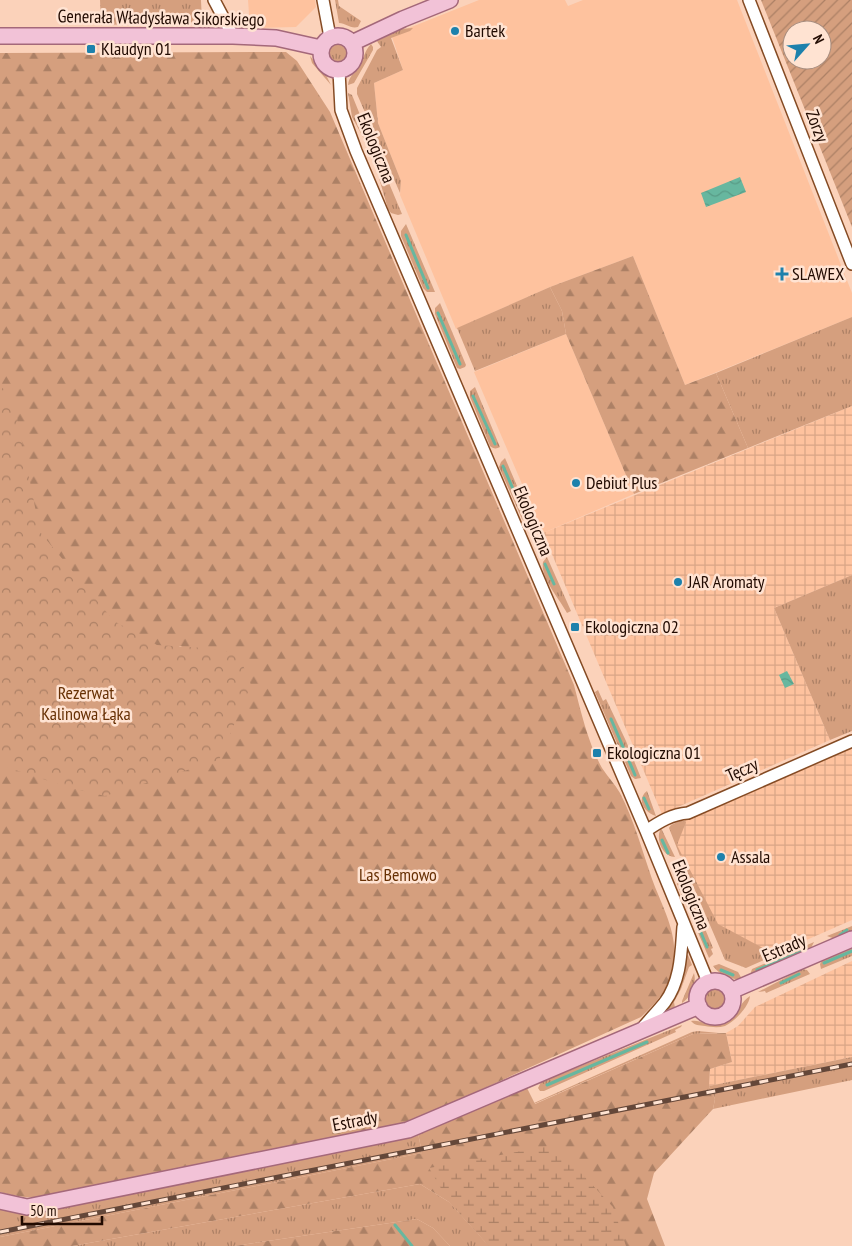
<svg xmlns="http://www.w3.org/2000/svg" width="852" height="1246" font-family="'PT Sans Narrow',sans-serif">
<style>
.built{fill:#fec29e}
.industrial{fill:url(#industrial-grid)}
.grass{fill:url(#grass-tufts)}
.forest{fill:url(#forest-firs)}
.wetland{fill:url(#wetland-marsh)}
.park{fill:url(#park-crowns)}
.garden{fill:url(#garden-furrows);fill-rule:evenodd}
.water{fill:url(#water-waves)}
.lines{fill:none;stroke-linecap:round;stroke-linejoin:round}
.stream{stroke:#67b79f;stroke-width:3}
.minor-casing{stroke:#854b24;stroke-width:14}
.major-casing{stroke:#a4687a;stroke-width:18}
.minor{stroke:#fff;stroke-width:11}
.major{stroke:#f2c2d7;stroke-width:15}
.rail-casing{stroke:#644739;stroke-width:5}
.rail{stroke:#ffe3d2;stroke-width:3;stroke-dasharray:9;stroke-linecap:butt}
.poi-dot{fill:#1d81ac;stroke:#ffe3d2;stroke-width:2}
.labels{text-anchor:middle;stroke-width:5;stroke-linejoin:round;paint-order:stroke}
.street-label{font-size:18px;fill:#210a00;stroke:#ffe3d2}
.poi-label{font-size:18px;fill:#210a00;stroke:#ffe3d2;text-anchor:start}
.park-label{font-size:18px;fill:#673004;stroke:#ffe3d2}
</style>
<defs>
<pattern id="industrial-grid" width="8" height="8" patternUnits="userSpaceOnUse" patternTransform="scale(1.25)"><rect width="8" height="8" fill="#fec29e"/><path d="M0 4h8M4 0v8" fill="none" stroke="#d9a586"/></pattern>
<pattern id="grass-tufts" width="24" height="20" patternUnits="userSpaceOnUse" patternTransform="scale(1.25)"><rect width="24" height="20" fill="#d59f7e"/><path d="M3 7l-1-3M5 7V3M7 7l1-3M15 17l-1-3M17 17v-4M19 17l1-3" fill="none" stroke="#ac8065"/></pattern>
<pattern id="forest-firs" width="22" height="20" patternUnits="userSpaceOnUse" patternTransform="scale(1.25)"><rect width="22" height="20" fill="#d59f7e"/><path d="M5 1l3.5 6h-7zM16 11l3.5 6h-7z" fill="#ac8065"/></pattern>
<pattern id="wetland-marsh" width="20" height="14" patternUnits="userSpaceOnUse" patternTransform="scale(1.25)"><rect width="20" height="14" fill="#d59f7e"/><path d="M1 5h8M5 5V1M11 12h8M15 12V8" fill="none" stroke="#ac8065"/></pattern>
<pattern id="park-crowns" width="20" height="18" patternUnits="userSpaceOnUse" patternTransform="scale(1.25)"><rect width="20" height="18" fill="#d59f7e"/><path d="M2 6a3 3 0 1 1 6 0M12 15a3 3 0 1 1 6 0" fill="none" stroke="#ac8065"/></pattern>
<pattern id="garden-furrows" width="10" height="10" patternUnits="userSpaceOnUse" patternTransform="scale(1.25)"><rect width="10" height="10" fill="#d59f7e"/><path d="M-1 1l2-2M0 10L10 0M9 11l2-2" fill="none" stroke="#ac8065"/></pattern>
<pattern id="water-waves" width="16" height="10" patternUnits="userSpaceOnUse" patternTransform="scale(1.25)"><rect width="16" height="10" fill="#67b79f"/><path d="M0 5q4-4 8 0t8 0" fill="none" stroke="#599c87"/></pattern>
</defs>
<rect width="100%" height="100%" fill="#fbd2ba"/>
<!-- built -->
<path class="built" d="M248 0H315L316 7 296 27 250 28Z
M479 0H565L568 6 583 0H737L852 293V317L685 385 633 256 550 287 456 329 400 195 401 181 378 123 374 83 403 70 392 37 409 28Z
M566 334 634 494 543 533 474 372Z"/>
<!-- industrial -->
<path class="industrial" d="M852 406V575L774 608 830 740 662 814 543 533Z
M852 747V920L745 967 725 959 669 827Z
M852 961V1057L709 1086 710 1069 732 1062 726 1033 738 1026 755 1007Z"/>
<!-- grass -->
<path class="grass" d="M100 0H201L202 22 101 25Z
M335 0H338L339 6 361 21 358 27C350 29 346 23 339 23Z
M413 28 410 31 391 38 403 70 374 83 378 123 401 181 400 193 357 94V88L377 50 381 47 377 41 400 29Z
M327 53a11 11 0 1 1 22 0a11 11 0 1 1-22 0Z
M371 44 373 47V50L354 83 348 85C349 76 354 74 359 67 364 59 364 51 371 44Z
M310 56 326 75 331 85 312 63Z
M348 93 352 95 369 137 364 139 352 117Z
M372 143 402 214 398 215 391 213 388 209 376 168 379 167 369 144Z
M406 224 435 292H427L423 288 401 236V231Z
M550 287 562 311 566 334 475 371 457 328Z
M440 303 466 365 465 367 460 369 457 368 435 314V308Z
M852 317V406L748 448 716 373Z
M475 387 500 447C497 449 493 449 490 446L470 397V391Z
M505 458 533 523H527L522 519 499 467 501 462Z
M547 557 571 611 567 613C560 599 540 578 543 562Z
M852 575V731L830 740 774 608Z
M598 690 603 701 606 699 626 741 641 778 635 779 631 776 595 692Z
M647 791 656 816C644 813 636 799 647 791Z
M682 820 686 822 677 845 682 855 680 856 669 828 671 825Z
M661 828 675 857C662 856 655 839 661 828Z
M688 866 718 924 763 948H769V950L802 943 746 968 725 960 685 867Z
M681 871 713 948 711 949 713 954 709 958 677 884V876Z
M852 926V932L835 939 827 936Z
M814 942 810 950 750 975 752 969Z
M852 948V956L821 969 820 964 822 961Z
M688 955 692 965 689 967 681 989 674 1002 675 1008 663 1013 682 980 686 956Z
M719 964 738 972 742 979C730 980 720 975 713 966Z
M802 969 807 970 810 974 766 993 765 991 758 992Z
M694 973C697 984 691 997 682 1003V1001Z
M704 999a11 11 0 1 1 22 0a11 11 0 1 1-22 0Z
M750 996C749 1007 734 1022 725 1026 718 1028 711 1027 705 1026 699 1025 695 1026 691 1021 700 1019 708 1026 718 1025 736 1023 737 1004 750 996Z
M682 1025 681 1027 675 1030 676 1032 544 1091H540L538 1088 541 1082Z
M698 1031 719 1033 693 1034 534 1104V1103L692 1032Z
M852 1057V1080L713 1109 715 1099 709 1086Z
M418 1133 422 1153 0 1237V1205Z
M420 1184 449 1202 489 1246H450L433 1228 417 1219 234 1246H72Z"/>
<!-- forest -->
<path class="forest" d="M286 52 297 61 330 112 574 685C581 712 588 743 602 768 607 776 615 784 620 793 634 820 642 850 652 879 661 904 677 931 674 959 672 986 660 999 641 1017L405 1124 40 1197C26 1198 14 1196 0 1192V754L199 654 180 646 164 658 48 581 0 463V53Z
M633 256 685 385 716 373 748 448 634 494 566 334 562 311 550 287Z
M726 1033 732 1062 710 1069 709 1086 715 1099 713 1109 654 1173 647 1199 665 1246H489L449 1202 420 1184 72 1246H0V1237L422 1153 418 1133 527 1088 535 1104 693 1034Z
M417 1219 433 1228 450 1246H234Z"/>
<!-- wetland -->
<path class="wetland" d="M555 1145 613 1207 626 1246H489L449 1202 429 1168Z"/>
<!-- park -->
<path class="park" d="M0 386 13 397 40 532 114 621 157 645 204 648 238 653 251 685 219 760 105 796 67 787 0 765Z"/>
<!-- garden -->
<path class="garden" d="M761 0H852V227ZM792 30H822V60H792Z"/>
<!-- water -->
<path class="water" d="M740 177 746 192 706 207 701 193Z
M787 671 794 684 785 688 779 675Z"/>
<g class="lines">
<!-- stream -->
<path class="stream" d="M406 235 428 288
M438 313 460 364
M473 396 495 444
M503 466 527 521
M534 538 536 543
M545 564 554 584
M611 719 635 775
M644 798 649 809
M662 840 668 853
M679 880 707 947
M840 935 847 930
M824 963 852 951
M721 970 733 975
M757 970 806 950
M781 983 799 974
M547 1085 647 1042
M395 1225 412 1246"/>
<!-- minor casing -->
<g class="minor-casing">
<path id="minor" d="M214 0 233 36
M323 0 330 37
M749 0 852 264
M339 71 341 110 356 151 646 831 708 982
M646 831C659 822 672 814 688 813L852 741
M640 1031C648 1021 657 1012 665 1002 681 980 681 953 683 927"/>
</g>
<!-- major casing -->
<g class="major-casing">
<path id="major" d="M321 53a17 17 0 1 1 34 0a17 17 0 1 1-34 0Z
M0 36H233L276 38 321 48
M352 43 403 19 450 0
M697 999a18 18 0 1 1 36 0a18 18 0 1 1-36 0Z
M731 991 852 939
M0 1201 27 1207 408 1130 699 1006"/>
</g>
<!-- minor -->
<use href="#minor" class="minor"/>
<!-- major -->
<use href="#major" class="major"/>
<!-- rail casing -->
<g class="rail-casing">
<path id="rail" d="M0 1232 852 1064"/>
</g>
<!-- rail -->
<use href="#rail" class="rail"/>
</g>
<!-- markers -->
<g class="poi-dot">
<circle cx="455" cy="31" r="5"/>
<rect x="86" y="44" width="10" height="10" rx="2.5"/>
<path d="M779.5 266.5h5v5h5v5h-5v5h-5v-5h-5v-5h5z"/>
<circle cx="576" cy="483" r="5"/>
<circle cx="678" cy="582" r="5"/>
<rect x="570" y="622" width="10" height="10" rx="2.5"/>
<rect x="592" y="748" width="10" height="10" rx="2.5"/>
<circle cx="721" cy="857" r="5"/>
</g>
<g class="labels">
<!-- street labels -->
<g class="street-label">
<text transform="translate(161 18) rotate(1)" y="6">Generała Władysława Sikorskiego</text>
<text transform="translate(817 126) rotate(69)" y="6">Zorzy</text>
<text transform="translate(376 148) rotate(68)" y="6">Ekologiczna</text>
<text transform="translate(533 521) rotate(67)" y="6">Ekologiczna</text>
<text transform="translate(742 770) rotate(-24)" y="6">Tęczy</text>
<text transform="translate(691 895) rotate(68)" y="6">Ekologiczna</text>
<text transform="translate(784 948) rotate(-23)" y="6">Estrady</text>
<text transform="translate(355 1121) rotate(-11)" y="6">Estrady</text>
</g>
<!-- poi labels -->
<g class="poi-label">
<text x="465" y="37">Bartek</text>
<text x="101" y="55">Klaudyn 01</text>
<text x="792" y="280">SLAWEX</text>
<text x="586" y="489">Debiut Plus</text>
<text x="688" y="588">JAR Aromaty</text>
<text x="585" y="633">Ekologiczna 02</text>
<text x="607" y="759">Ekologiczna 01</text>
<text x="731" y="863">Assala</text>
</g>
<!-- park labels -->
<g class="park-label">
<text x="86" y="699">Rezerwat<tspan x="86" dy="21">Kalinowa Łąka</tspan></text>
<text x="398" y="881">Las Bemowo</text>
</g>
</g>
<!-- north arrow -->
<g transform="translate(807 45) rotate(63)"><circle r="24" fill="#ffe3d2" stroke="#a68c7e"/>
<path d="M0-4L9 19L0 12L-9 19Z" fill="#1d81ac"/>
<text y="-8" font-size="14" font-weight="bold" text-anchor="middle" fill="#210a00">N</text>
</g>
<!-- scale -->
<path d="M22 1216v8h80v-8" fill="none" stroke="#210a00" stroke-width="2.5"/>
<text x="30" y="1216" font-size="15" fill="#210a00" stroke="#ffe3d2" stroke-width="4" paint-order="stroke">50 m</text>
</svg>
